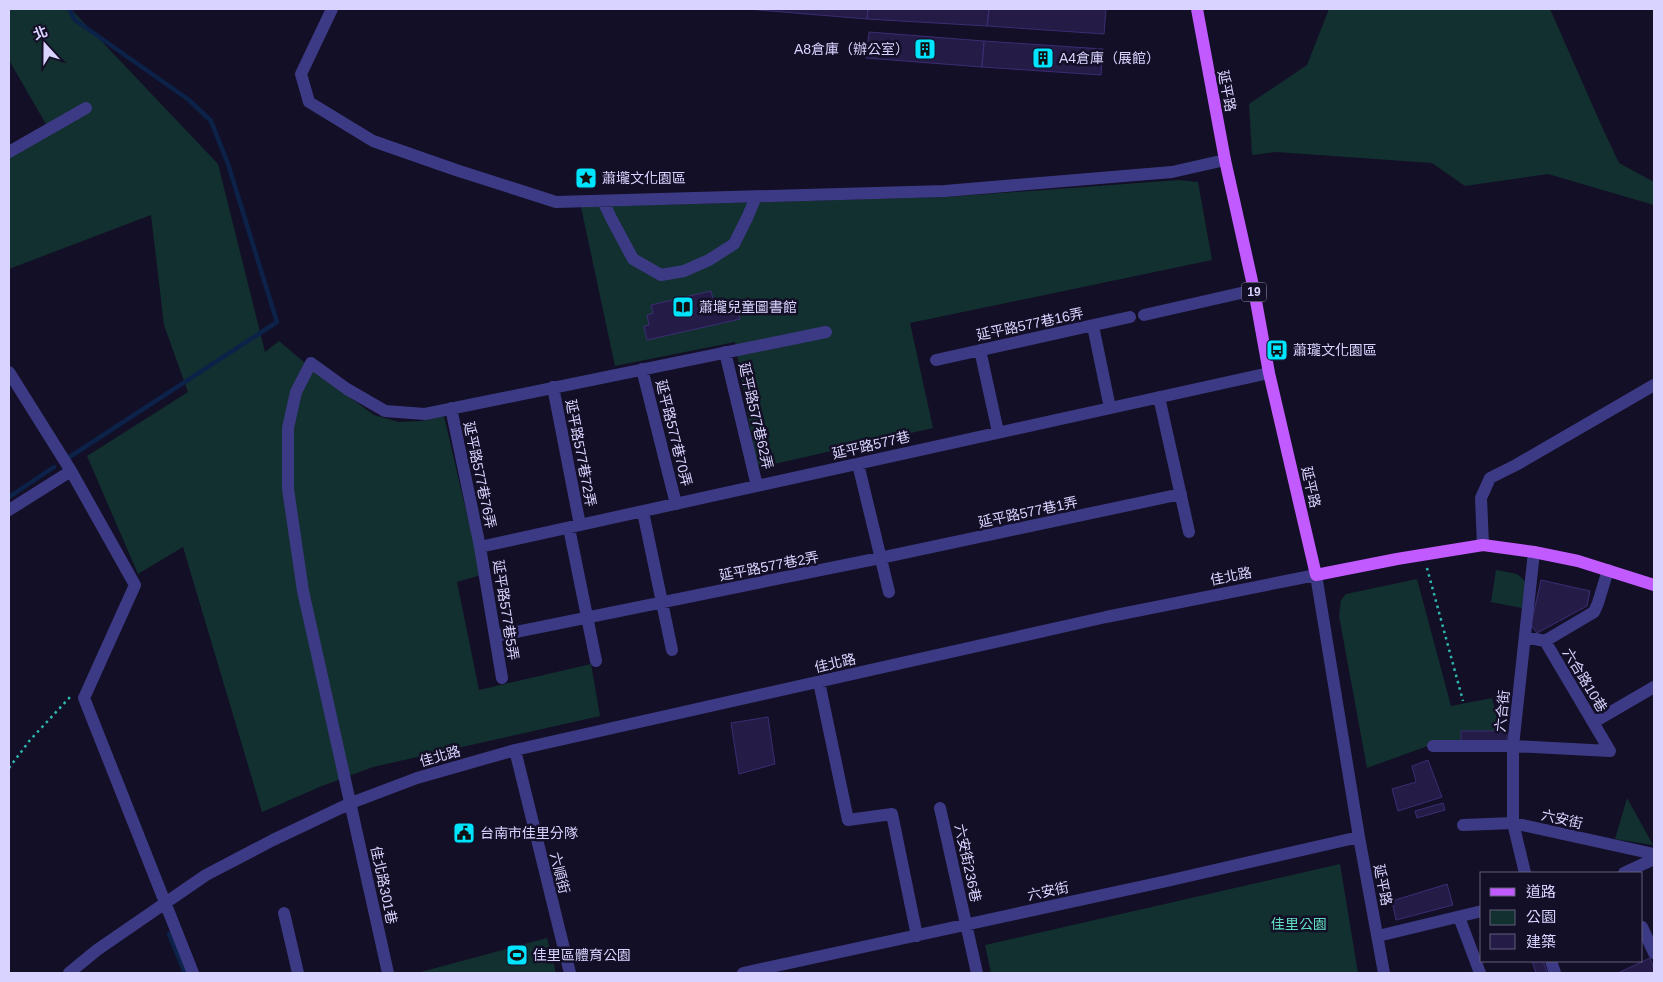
<svg xmlns="http://www.w3.org/2000/svg" width="1663" height="982" font-family="Helvetica,'Noto Sans TC',sans-serif">
<style>
.green{fill:#12302f}
.lines{fill:none;stroke-linecap:round;stroke-linejoin:round}
.stream{stroke:#0c2248;stroke-width:4.5}
.building{fill:#241b47;stroke:#3b2d73}
.path{stroke:#2fb8b0;stroke-width:2.5;stroke-dasharray:2.5 4;stroke-linecap:butt}
.minor{stroke:#3d3a85;stroke-width:12}
.major{stroke:#c25bff;stroke-width:12}
.labels{text-anchor:middle;stroke-width:5;stroke-linejoin:round;paint-order:stroke}
.shield{fill:#130f26;stroke:#9e99be;stroke-width:1}
.shield-label{font-size:12px;font-weight:bold;fill:#d9d4ff}
.poi-label{font-size:14px;fill:#d9d4ff;stroke:#130f26;text-anchor:start}
.street-label{font-size:14px;fill:#d9d4ff;stroke:#130f26}
.park-label{font-size:14px;fill:#5fe0c0;stroke:#130f26}
</style>
<rect width="100%" height="100%" fill="#130f26"/>
<!-- green -->
<path class="green" d="M9 9H71L218 164 265 352 279 341 319 375 374 415 399 422 421 421 444 416 481 575 457 582 479 690 591 664 600 716 373 767 322 786 262 812 183 547 138 574 87 456 188 392 164 325 151 215 9 269V153L51 133 9 60Z
M1329 9H1550L1603 129 1619 163 1654 182V205L1548 174 1465 186 1432 163 1276 152 1252 155 1249 104 1307 65Z
M1179 180 1198 182 1212 260 910 323 933 428 757 468 735 342 615 366 581 207 947 197Z
M1496 570 1517 574 1526 582 1522 608 1491 602Z
M1417 579 1451 706 1492 698 1498 721V731H1461V742L1436 743 1367 768 1339 616 1341 600 1346 594Z
M1627 798 1653 845 1615 839Z
M1340 864 1358 973H991L985 945Z
M547 938 556 973H417Z"/>
<g class="lines">
<!-- stream -->
<path class="stream" d="M68 458 277 322 228 164 211 121 189 100 75 20 69 9
M9 497 54 467
M169 934 185 973"/>
</g>
<!-- building -->
<path class="building" d="M747 9H868L867 19Z
M868 9H989L987 26 867 19Z
M989 9H1106L1104 34 987 26Z
M869 32 984 41 982 67 866 58Z
M984 41 1103 49 1101 75 982 67Z
M711 291 715 306 736 302 740 319 647 340 644 326 649 325 647 315 653 313 651 305Z
M1541 580 1590 591 1587 606 1537 633 1531 625Z
M768 717 775 764 739 774 731 723Z
M1461 731H1507V742H1461Z
M1428 760 1442 797 1398 811 1392 789 1416 782 1412 766Z
M1443 803 1445 810 1417 818 1415 811Z
M1447 884 1453 905 1396 920 1392 901Z
M1650 958 1654 969V972L1651 973H1618Z
M1532 961H1543L1547 972 1536 973Z"/>
<g class="lines">
<!-- path -->
<path class="path" d="M1427 568 1463 701
M9 768 30 740 71 696"/>
<!-- minor -->
<path class="minor" d="M332 9 301 74 309 102 373 141 456 170 556 202 945 191 1172 172 1225 160
M9 152 86 108
M603 201 611 218 633 259 661 275 684 271 709 260 734 244 747 218 756 197
M1144 315 1254 290
M1093 326 1110 408
M980 350 998 432
M725 352 757 486
M936 360 1130 317
M642 369 676 504
M9 372 71 471 135 585 84 698 193 973
M553 387 580 525
M1159 397 1189 532
M451 408 480 547 502 678
M858 464 889 592
M9 510 71 471
M643 512 672 650
M569 528 596 661
M1483 545 1481 498 1490 478 1516 465 1654 385
M480 547 1269 373
M496 636 880 558 1181 494
M1525 637 1545 641 1610 751
M1545 641 1594 612 1598 603 1608 570
M819 682 848 820 892 814 917 936
M1599 719 1654 687
M1433 746H1513L1610 751
M515 750 570 973
M940 808 977 973
M1463 825 1513 823 1654 854
M1525 873 1513 823V746L1534 552
M1624 873 1654 859
M284 913 298 973
M1459 917 1480 973
M1642 927 1654 953
M1378 936 1482 911
M1551 961 1555 973
M69 973 97 950 206 875 273 840 351 803 417 778 515 750 1106 617 1316 575 1359 837 1384 973
M388 973 303 591 288 489V428L296 392 311 363 347 389 385 411 425 414 826 332
M743 973 1167 881 1359 837"/>
<!-- major -->
<path class="major" d="M1197 9 1225 160 1254 290 1269 373 1316 575 1397 559 1483 545 1534 552 1578 561 1654 585"/>
</g>
<!-- icons -->
<defs>
<g id="building-square" transform="scale(1.125)"><rect x="-9" y="-9" width="18" height="18" rx="4" fill="#00e5ff" stroke="#130f26"/><path d="M-4-6H4V6H1V3H-1V6H-4ZM-2.5-4.3h1.7v1.8h-1.7ZM.8-4.3h1.7v1.8H.8ZM-2.5-1h1.7V.8h-1.7ZM.8-1h1.7V.8H.8Z" fill="#111"/></g>
<g id="sight-square" transform="scale(1.125)"><rect x="-9" y="-9" width="18" height="18" rx="4" fill="#00e5ff" stroke="#130f26"/><path d="M0-6L1.8-2.2L6-1.7L2.9 1.2L3.7 5.4L0 3.3L-3.7 5.4L-2.9 1.2L-6-1.7L-1.8-2.2Z" fill="#111"/></g>
<g id="library-square" transform="scale(1.125)"><rect x="-9" y="-9" width="18" height="18" rx="4" fill="#00e5ff" stroke="#130f26"/><path d="M-6-4Q-3-5.5-.7-3.5V5Q-3 3-6 4ZM6-4Q3-5.5 .7-3.5V5Q3 3 6 4Z" fill="#111"/></g>
<g id="bus-square" transform="scale(1.125)"><rect x="-9" y="-9" width="18" height="18" rx="4" fill="#00e5ff" stroke="#130f26"/><path d="M-5-6H5V4H4V6H2V4H-2V6H-4V4H-5ZM-3.5-4V0h7V-4ZM-3.5 1.2v1.5H-2V1.2ZM2 1.2v1.5H3.5V1.2Z" fill="#111"/></g>
<g id="civic-square" transform="scale(1.125)"><rect x="-9" y="-9" width="18" height="18" rx="4" fill="#00e5ff" stroke="#130f26"/><path d="M-.6-6.5H3V-4.5H.6V-3L4-1V1h2V6H-6V1h2V-1L-.6-3ZM-1.2 2.5V6h2.4V2.5Z" fill="#111"/></g>
<g id="stadium-square" transform="scale(1.125)"><rect x="-9" y="-9" width="18" height="18" rx="4" fill="#00e5ff" stroke="#130f26"/><path d="M0-5a6.5 5 0 1 0 0 10a6.5 5 0 1 0 0-10ZM-3.5-1.8h7v3.6h-7Z" fill="#111"/></g>
</defs>
<g fill-rule="evenodd">
<use href="#building-square" x="925" y="49"/>
<use href="#building-square" x="1043" y="58"/>
<use href="#sight-square" x="586" y="178"/>
<use href="#library-square" x="683" y="307"/>
<use href="#bus-square" x="1277" y="350"/>
<use href="#civic-square" x="464" y="833"/>
<use href="#stadium-square" x="517" y="955"/>
</g>
<g class="labels">
<!-- shield labels -->
<rect class="shield" x="1241.5" y="282.5" width="25" height="19" rx="4"/>
<g class="shield-label">
<text x="1254" y="296">19</text>
</g>
<!-- poi labels -->
<g class="poi-label">
<text x="909" y="54" text-anchor="end">A8倉庫（辦公室）</text>
<text x="1059" y="63">A4倉庫（展館）</text>
<text x="602" y="183">蕭壠文化園區</text>
<text x="699" y="312">蕭壠兒童圖書館</text>
<text x="1293" y="355">蕭瓏文化園區</text>
<text x="480" y="838">台南市佳里分隊</text>
<text x="533" y="960">佳里區體育公園</text>
</g>
<!-- street labels -->
<g class="street-label">
<text transform="translate(1227 91) rotate(79)" y="5">延平路</text>
<text transform="translate(1030 324) rotate(-12)" y="5">延平路577巷16弄</text>
<text transform="translate(756 416) rotate(77)" y="5">延平路577巷62弄</text>
<text transform="translate(674 433) rotate(76)" y="5">延平路577巷70弄</text>
<text transform="translate(871 445) rotate(-13)" y="5">延平路577巷</text>
<text transform="translate(581 453) rotate(79)" y="5">延平路577巷72弄</text>
<text transform="translate(480 475) rotate(78)" y="5">延平路577巷76弄</text>
<text transform="translate(1311 487) rotate(77)" y="5">延平路</text>
<text transform="translate(1028 512) rotate(-12)" y="5">延平路577巷1弄</text>
<text transform="translate(769 566) rotate(-11)" y="5">延平路577巷2弄</text>
<text transform="translate(1231 576) rotate(-11)" y="5">佳北路</text>
<text transform="translate(506 610) rotate(81)" y="5">延平路577巷5弄</text>
<text transform="translate(835 663) rotate(-13)" y="5">佳北路</text>
<text transform="translate(1585 680) rotate(59)" y="5">六合路10巷</text>
<text transform="translate(1502 711) rotate(-84)" y="5">六合街</text>
<text transform="translate(440 756) rotate(-16)" y="5">佳北路</text>
<text transform="translate(1562 819) rotate(13)" y="5">六安街</text>
<text transform="translate(968 863) rotate(78)" y="5">六安街236巷</text>
<text transform="translate(560 873) rotate(76)" y="5">六順街</text>
<text transform="translate(384 885) rotate(78)" y="5">佳北路301巷</text>
<text transform="translate(1383 885) rotate(79)" y="5">延平路</text>
<text transform="translate(1048 891) rotate(-12)" y="5">六安街</text>
</g>
<!-- park labels -->
<g class="park-label">
<text x="1299" y="929">佳里公園</text>
</g>
</g>
<!-- border -->
<rect width="1663" height="982" fill="none" stroke="#d9d4ff" stroke-width="20"/>
<!-- legend -->
<rect x="1480" y="872" width="162" height="90" fill="#130f26" stroke="#625e7d"/>
<rect x="1490" y="888" width="25" height="8" fill="#c25bff" stroke="#625e7d"/>
<text x="1526" y="897" font-size="15" fill="#d9d4ff">道路</text>
<rect x="1490" y="910" width="25" height="15" fill="#12302f" stroke="#625e7d"/>
<text x="1526" y="922" font-size="15" fill="#d9d4ff">公園</text>
<rect x="1490" y="934" width="25" height="15" fill="#241b47" stroke="#625e7d"/>
<text x="1526" y="947" font-size="15" fill="#d9d4ff">建築</text>
<!-- north arrow -->
<g transform="translate(45 45) rotate(339)" stroke="#130f26" stroke-width="4" paint-order="stroke">
<path d="M0-4L9 19L0 12L-9 19Z" fill="#d9d4ff"/>
<text y="-8" font-size="14" font-weight="bold" text-anchor="middle" fill="#d9d4ff">北</text>
</g>
</svg>
